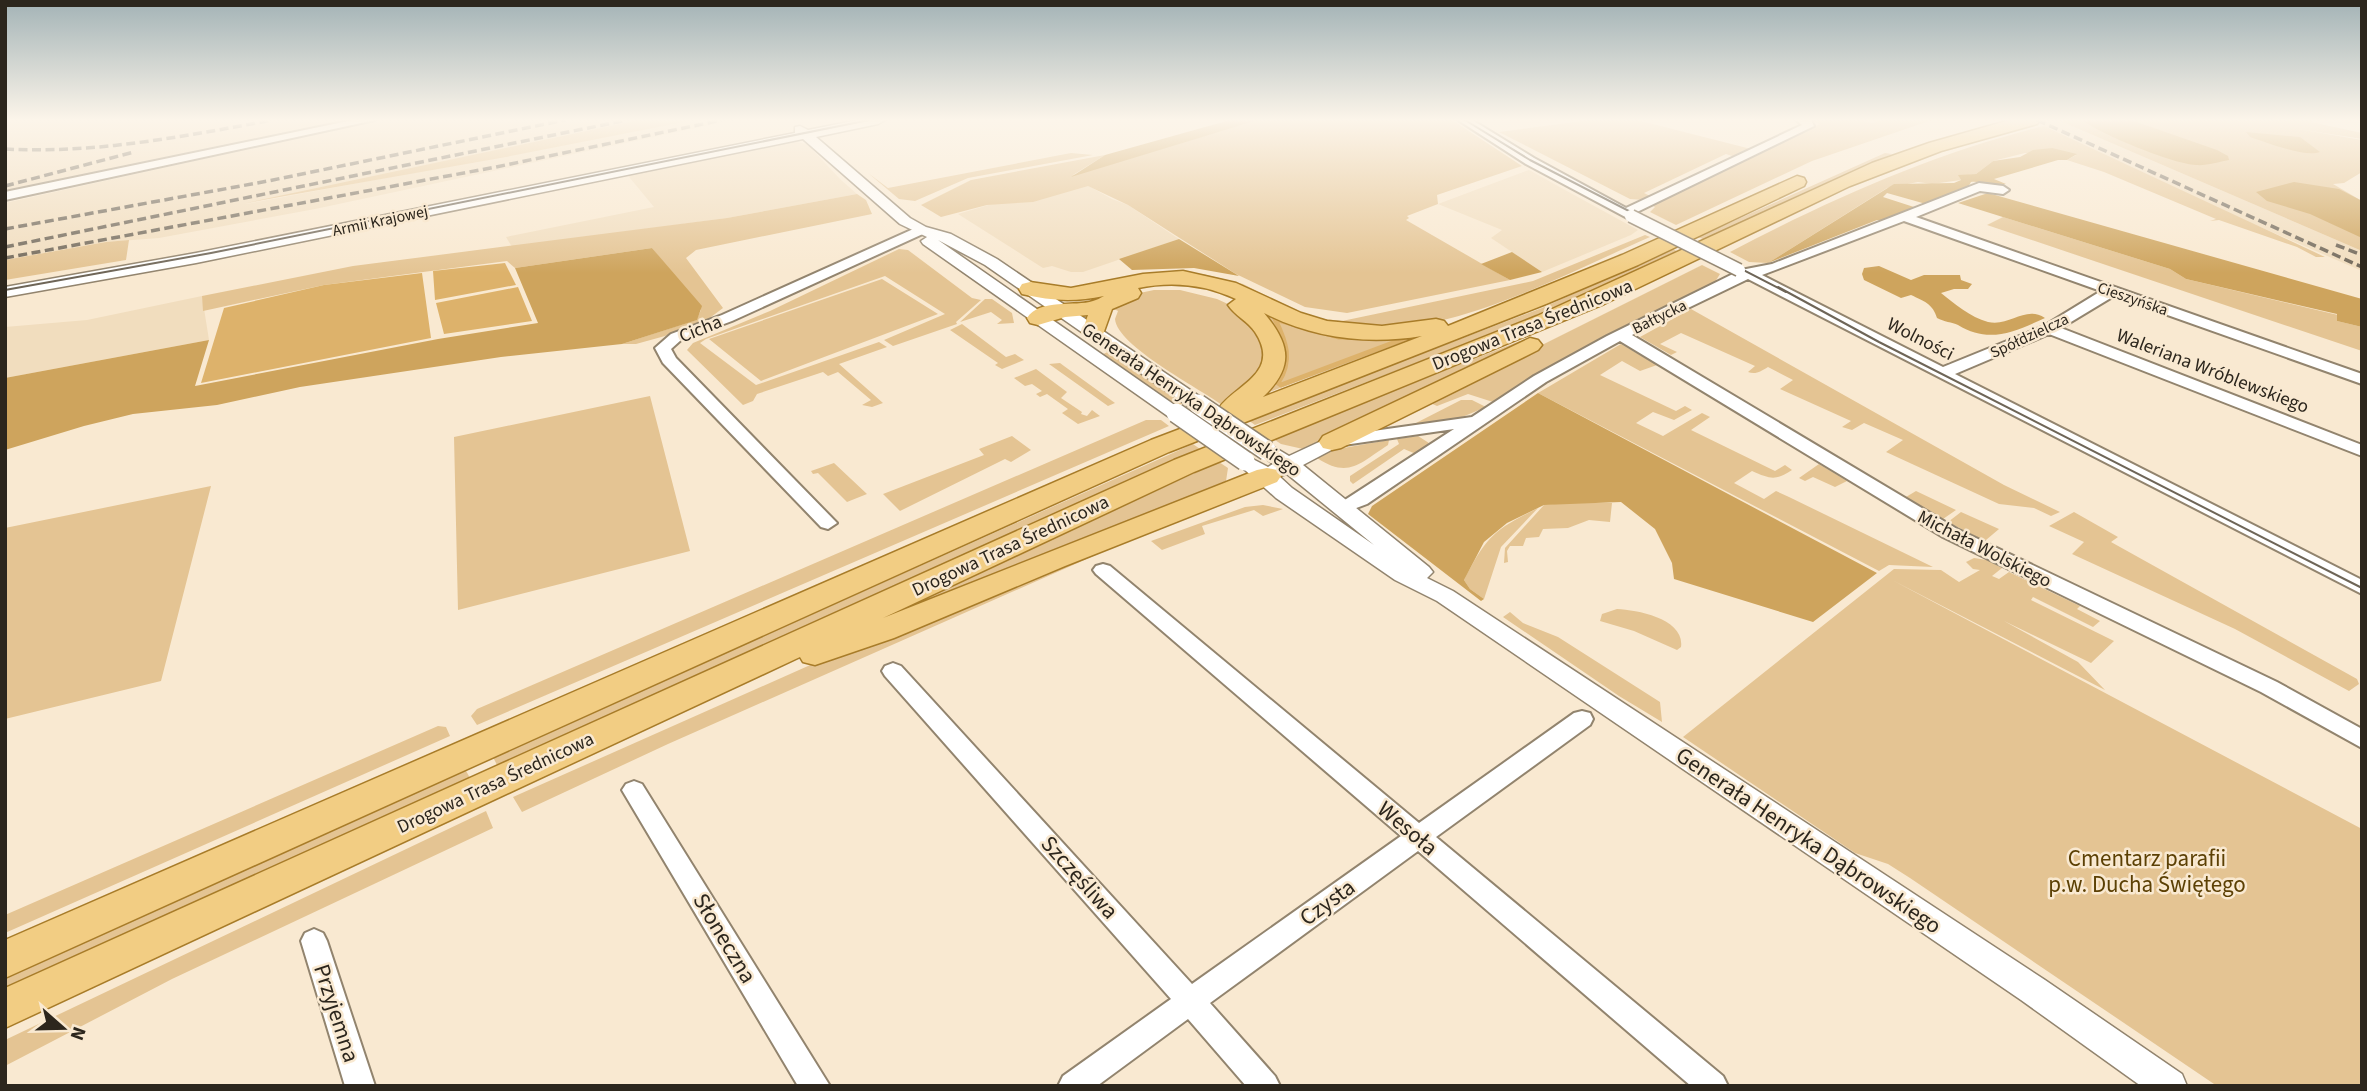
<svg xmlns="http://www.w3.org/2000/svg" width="2367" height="1091" font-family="'Source Sans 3',sans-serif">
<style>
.built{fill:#f1ddbe}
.green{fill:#e4c493}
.forest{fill:#cea45d}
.water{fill:#ddb26b}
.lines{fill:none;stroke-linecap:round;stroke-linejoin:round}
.stream{stroke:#ddb26b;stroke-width:5}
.minor-casing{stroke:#92846e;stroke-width:4}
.tertiary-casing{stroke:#92846e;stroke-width:3}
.primary-casing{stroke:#a87c29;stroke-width:3}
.minor{fill:#fff;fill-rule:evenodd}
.tertiary{fill:#fff;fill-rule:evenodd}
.primary{fill:#f2cd83;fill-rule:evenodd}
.tram{stroke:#6e6557;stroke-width:2}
.rail{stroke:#6e6557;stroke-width:3.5;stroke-dasharray:9 4.5;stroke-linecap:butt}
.minor-bridge-casing{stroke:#92846e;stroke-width:15;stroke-linecap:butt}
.tertiary-bridge-casing{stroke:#92846e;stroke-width:22;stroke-linecap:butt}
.minor-bridge{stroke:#fff;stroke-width:12}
.tertiary-bridge{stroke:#fff;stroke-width:19}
.labels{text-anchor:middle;stroke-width:5;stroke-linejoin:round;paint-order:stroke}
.far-street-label{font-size:16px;fill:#2c261d;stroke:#f9e9d1}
.street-label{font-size:19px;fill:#2c261d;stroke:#f9e9d1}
.near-street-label{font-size:23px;fill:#2c261d;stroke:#f9e9d1}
.near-park-label{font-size:23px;fill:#5c4004;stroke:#f9e9d1}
</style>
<rect width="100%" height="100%" fill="#f9e9d1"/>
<!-- built -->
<path class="built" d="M5 120H356L5 194Z
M378 120H638L246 204 694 120H734L315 209 159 238 106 242 5 260V203Z
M2032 120H2058L2362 251V271L2235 216Z
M791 141 807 144 841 180 857 194 727 218 512 247 506 237 654 207 625 172Z
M1529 170 1556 185 1638 230 1631 235 1542 272 1491 238 1502 230 1438 204Z
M1076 179 1112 199 1128 205 1179 239 1083 272H1071L1052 266 1043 268 958 214Z
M202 296 209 340 5 378V327L87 320Z"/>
<!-- green -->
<path class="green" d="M638 120H694L506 157 246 203Z
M1258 120H1452L1522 166 1437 195 1438 204 1407 216 1409 218 1406 220 1510 280 1347 313 1305 307 1236 274 1128 205 1088 186 1033 202 987 205 941 217 921 205 971 180 1105 155 1073 175Z
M1589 120H1637L1751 149 1735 157 1726 154 1644 193 1652 197 1644 200 1630 199 1499 132Z
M1809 120H1860L1872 123 1882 120H1932L1812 161 1676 225 1650 212 1655 207 1651 205 1820 124Z
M2058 120H2313L2311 122 2362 133V139L2292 128 2362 140V172L2344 183 2333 184 2362 201V251Z
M2044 126 2325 257H2316L2297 247 2219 220 2210 221 2216 219 2104 172 2067 160 2076 155 2025 153 1993 161 1976 174 1959 176 1961 180 1932 184 1918 182 1887 188 1768 263 1749 262 1730 252C1831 199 1934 153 2044 126Z
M1071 153 1093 155 968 178 915 201 899 199 868 173 888 188Z
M1885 153 1892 154 1803 193 1705 240 1698 237Z
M857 194 866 200 872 214 696 250 686 258 723 308 711 317 712 320 665 336 636 344H622L696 320 701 310 652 248 515 268 507 261 324 285 203 311 202 296 353 266 727 218Z
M2003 217 2170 269 2186 279 2338 315 2337 321 2362 327V351L1987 225Z
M1645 235 1650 237C1563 275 1450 337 1355 329 1307 326 1278 303 1236 286 1187 265 1135 278 1086 290L1089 286 1150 273 1203 274 1243 284 1309 317 1342 321 1533 281Z
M129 240 126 260 5 280V260L106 242Z
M899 249 908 250 972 298 981 300 956 322 957 324 893 346 884 340 945 314 885 276 706 339 700 343 756 385 879 342 887 347 839 364 883 403 872 407 862 405 871 400 838 372 828 376 823 372 757 394 753 401 743 405 687 350 693 343 770 311Z
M1673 249 1680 253 1522 322 1255 425 1248 420 1542 308Z
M1702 265 1720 274 1715 282 1573 353 1493 402 1468 394 1437 406 1428 402Z
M882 279 938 314 761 381 709 339Z
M1169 281C1230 282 1249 310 1301 326 1329 334 1358 338 1387 337 1400 337 1413 334 1425 334L1261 395C1270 384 1282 375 1284 360 1293 311 1215 285 1178 283 1149 282 1126 289 1100 300L1095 297 1122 288Z
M1154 290H1180L1217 299 1241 310 1267 338 1266 370 1222 405C1199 388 1117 346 1115 319L1118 311 1110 307 1135 294Z
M985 299H992L1012 313 1014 323 997 324 1002 320 991 312 960 322Z
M1691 309 2004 485 2060 512 2051 516 2034 508 1999 504 1886 452 1903 440 1864 423 1852 430 1842 427 1851 421 1780 389 1793 380 1768 367C1761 371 1756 375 1748 372L1755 366 1681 333 1660 344 1677 352 1671 355 1640 337Z
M962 324 1006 357 1015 354 1024 360 1002 369 995 365 998 363 950 330Z
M1520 341 1523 343 1303 449 1281 444 1272 438Z
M1621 344 1657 365 1640 371 1622 361 1600 375 1676 411 1685 406 1692 410 1674 420 1653 412 1636 423 1663 436 1702 413 1710 417 1691 430 1775 471 1785 465 1792 470C1776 481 1770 479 1752 471L1734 483 1764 499 1776 491 1789 497 1933 567 1889 565 1879 571 1538 393Z
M1110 351 1184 403 1176 406 1101 355Z
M1060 363 1064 366 1115 403 1108 406 1049 364Z
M1036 369 1067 392 1061 398 1082 412 1081 414 1087 416 1092 410 1100 416 1078 424 1062 413 1068 409 1047 394 1040 397 1036 394 1042 391 1032 384 1025 386 1014 378Z
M650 396 690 551 458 610 454 437Z
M1461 400H1472L1486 407 1455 420 1391 429 1416 423Z
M1146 420H1161L1169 426 477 725 471 716 477 709Z
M1012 436 1031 450 1011 462 1005 459 900 511 883 494 984 455 979 449Z
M1418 436 1429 443 1416 454 1404 449 1353 484 1350 481V476L1399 444 1397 439Z
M1389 440 1388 445C1360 463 1349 479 1317 458L1332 450Z
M1193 444 1200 449 497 765 493 757Z
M1219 462 1228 468 1226 481 903 613 899 609Z
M834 463 867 494 847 502 818 473 813 474 811 471Z
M1819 464 1847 481 1835 487 1813 477 1805 481 1799 478Z
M211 486 161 681 5 719V528Z
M1240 491 1241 497 1107 550 668 744 522 812 513 797 817 662Z
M1916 491 1956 510 1943 519 1906 497Z
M1566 503H1612L1610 522 1589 520 1568 528 1543 529 1539 537 1526 538 1523 546H1510L1507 551 1508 562 1504 563 1505 548 1544 505Z
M1263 505 1283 509 1263 516 1254 510 1202 526 1205 534 1162 550 1151 541 1245 507Z
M1538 508 1501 547 1484 599 1470 589 1464 580C1487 536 1494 530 1538 508Z
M1961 512 1999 529 1986 540 1981 539 1948 522Z
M2074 512 2118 537 2111 542 2357 679 2359 684 2349 691 2235 629 2072 554 2084 542 2049 526Z
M1974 558 1987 560 2002 568 1992 576 1999 579 2009 572 2080 606 2077 609 2100 621 2093 627 2033 597 2031 600 2114 641 2091 663 2004 621 2078 662 2105 690 1892 580 2362 829V1086H2217L1910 878 1888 864 1855 853 1683 737 1894 569 1941 570 1959 582 1980 570 1973 569 1966 562Z
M1617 609C1638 610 1685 619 1681 647L1677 650 1634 631 1600 621 1602 614Z
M1510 612 1523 623 1558 637 1660 702 1662 722 1619 696 1503 617Z
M438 726 446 727 450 736 5 933V915Z
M465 769 470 778 5 991V978Z
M486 811 493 828 172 979 5 1066V1040Z"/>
<!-- forest -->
<path class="forest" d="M1230 120H1258L1071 177 1105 155Z
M2082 120H2131L2217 150 2228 156 2229 160C2218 162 2206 166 2196 165 2173 164 2100 134 2082 120Z
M2246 132 2300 137 2320 152C2305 158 2266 142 2250 137Z
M2052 148 2077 154 2067 160H2058L1994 179 2006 184C1989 188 1980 180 1971 182L1968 187 1926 204 1887 193 1883 197 1917 208 1885 220H1877L1768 263 1894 184 1954 183 1961 180 1958 175 1976 174 1993 161 2020 157 2033 150Z
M2294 182 2339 189 2362 201V238L2310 214 2267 201 2256 192Z
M1988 193 2362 299V327L2337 321V314L2186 279 2170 269 1958 203Z
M1179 239 1239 276 1194 268 1132 270 1119 259Z
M652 248 702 306 697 320 622 344 501 357 300 387 217 405 133 414 84 426 5 450V378L209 340 195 386 438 339 538 323 515 268Z
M1512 252 1542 272 1510 280 1481 264Z
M1879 266 1911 280 1924 275H1960L1961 280 1972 284 1968 289H1954L1941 293C1955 304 1970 317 1988 322 2010 327 2025 305 2045 318 2014 332 1989 344 1958 325 1952 322 1944 322 1937 318 1933 304 1924 301 1911 295L1901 298 1864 280 1862 274 1864 268Z
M1538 393 1877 573 1813 622 1674 579 1672 563 1655 529 1621 502 1544 505 1507 523 1484 542 1464 580 1470 589 1484 599 1481 601 1368 514 1372 506Z"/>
<!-- water -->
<path class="water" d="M505 263 516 285 435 300 433 271Z
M422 273 431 338 201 383 224 308 324 285Z
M518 287 532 321 444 334 436 303Z"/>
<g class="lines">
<!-- stream -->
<path class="stream" d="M1275 319 1339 337 1406 338 1281 385 1278 383C1293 360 1286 342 1275 319Z"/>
<!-- minor casing -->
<g class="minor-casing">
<path id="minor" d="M353 120H375L5 200V192Z
M1458 120H1472L1534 158 1626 208 1802 125 1796 120H1811L1814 126 1635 213 1637 216 1631 220 1526 164Z
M1979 183 2003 186 2009 190 2003 194 1980 191 1916 217 2362 374V384L2114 296 2061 328 2362 445V456L2049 334 1955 374 2362 580V594L1748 279 1632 335 1957 529 2277 682 2362 729V748L2261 692 1943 537 1620 341 1546 382 1367 504 1343 513 1334 507 1454 429 1337 446 1331 445 1328 441 1331 437 1472 417 1534 376 1607 336 1741 270 1772 264ZM1904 221 2101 291 2044 326 1943 367 1762 275Z
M920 226 927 230 925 233 732 321 681 340 671 349 676 358 837 523 828 529 821 527 663 363 655 348 671 334 722 315Z
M1103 564 1110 566 1419 823 1574 713 1582 711 1590 713 1593 719 1590 725 1436 837 1723 1076 1728 1086H1691L1418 851 1210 1003 1275 1076 1280 1086H1246L1188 1019 1097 1086H1058L1063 1076 1171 999 885 676 882 671 885 666 893 663 901 666 1192 984 1401 836 1096 574 1093 570 1096 566Z
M634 781 642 784 830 1086H798L622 790 626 784Z
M314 929 323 933 327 941 375 1086H345L301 941 305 933Z"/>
</g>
<!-- tertiary casing -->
<g class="tertiary-casing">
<path id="tertiary" d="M858 120H885L878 124 816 137 910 218 926 227 951 234 997 259 1205 400 1208 404 1205 408H1191L985 265 938 240 1186 413 1183 417H1169L923 244 921 241 927 237 900 224 803 139 196 263 5 297V287L196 253 795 133V127L800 126 808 130Z
M1332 436 1339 438 1342 442 1339 446 1303 465 1429 567 1433 572 1427 578 1453 591 2045 980 2182 1074 2187 1086H2141L2021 1000 1437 601 1395 580 1276 498 1235 461 1238 457 1245 455 1268 467 1273 464 1257 451 1260 447H1274L1289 456ZM1287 474 1374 545 1292 488 1279 476Z"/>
</g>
<!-- primary casing -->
<g class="primary-casing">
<path id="primary" d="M2010 120H2040L2037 124 1941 151 1850 186 1604 304 1194 472 883 618 1257 470 1267 468 1277 470 1281 476 1277 482 1065 566 894 638 815 665 803 662 800 657 5 1028V988L1174 460 1537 316 1872 163 1929 143Z
M1797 176 1804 178 1806 182 1804 186 1638 265 1546 304 1169 452 5 978V940L1151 440 1222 413 1219 408C1235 385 1282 373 1255 332 1248 321 1235 316 1228 305L1236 299C1204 284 1172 281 1138 288L1141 293 1138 298 1112 309 1102 337H1086L1082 332 1088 315 1065 317 1038 325 1030 323 1027 318C1040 298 1075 307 1093 301 1097 300 1100 298 1104 296 1075 302 1051 301 1022 294L1019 289 1022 284 1030 282 1071 288 1143 274 1183 271 1236 283 1301 313 1327 321 1382 326 1436 319 1444 321 1448 326 1622 255ZM1264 313C1313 338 1367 345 1422 336L1263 397C1294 367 1291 345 1264 313Z
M1530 338 1538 340 1542 345 1538 350 1341 448 1332 450 1323 448 1319 442 1323 436Z"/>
</g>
<!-- minor -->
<use href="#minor" class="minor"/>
<!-- tertiary -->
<use href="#tertiary" class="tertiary"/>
<!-- primary -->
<use href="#primary" class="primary"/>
<!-- tram -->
<path class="tram" d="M1465 120 1530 160 1786 292
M1778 287 1879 342 2362 588
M5 290 211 253 869 120"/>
<!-- rail -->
<path class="rail" d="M2037 120 2362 267
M5 149C96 154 184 136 273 120
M5 186 134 152
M5 229 268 181 565 120
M2336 245 2362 255
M5 247 627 120
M5 258 496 167 722 120"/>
<!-- minor-bridge casing -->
<g class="minor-bridge-casing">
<path id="minor-bridge" d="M1631 216 1739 270"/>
</g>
<!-- tertiary-bridge casing -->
<g class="tertiary-bridge-casing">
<path id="tertiary-bridge" d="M1198 404 1267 451
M1176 413 1245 461"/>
</g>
<!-- minor-bridge -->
<use href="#minor-bridge" class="minor-bridge"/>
<!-- tertiary-bridge -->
<use href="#tertiary-bridge" class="tertiary-bridge"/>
</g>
<!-- sky -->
<linearGradient id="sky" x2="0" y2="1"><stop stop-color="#a3b3b6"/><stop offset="0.44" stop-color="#fcf5ea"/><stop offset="1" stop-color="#fcf5ea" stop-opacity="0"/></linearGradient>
<rect width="2367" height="273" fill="url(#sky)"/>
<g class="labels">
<!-- far-street labels -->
<g class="far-street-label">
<text transform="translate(380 220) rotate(-12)" y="6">Armii Krajowej</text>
<text transform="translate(2133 298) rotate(19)" y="6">Cieszyńska</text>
<text transform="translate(1659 316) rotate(-26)" y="6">Bałtycka</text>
<text transform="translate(2029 335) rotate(-25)" y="6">Spółdzielcza</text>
</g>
<!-- street labels -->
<g class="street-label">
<text transform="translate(1532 324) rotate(-22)" y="7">Drogowa Trasa Średnicowa</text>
<text transform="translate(700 328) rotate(-22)" y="7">Cicha</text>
<text transform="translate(1921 338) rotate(27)" y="7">Wolności</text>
<text transform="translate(2213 370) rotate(21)" y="7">Waleriana Wróblewskiego</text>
<text transform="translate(1192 399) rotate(34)" y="7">Generała Henryka Dąbrowskiego</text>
<text transform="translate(1010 545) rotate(-25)" y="7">Drogowa Trasa Średnicowa</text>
<text transform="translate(1985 548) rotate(27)" y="7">Michała Wolskiego</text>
<text transform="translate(495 782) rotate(-25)" y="7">Drogowa Trasa Średnicowa</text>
</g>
<!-- near-street labels -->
<g class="near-street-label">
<text transform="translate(1408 828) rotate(40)" y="8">Wesoła</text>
<text transform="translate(1809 840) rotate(34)" y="8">Generała Henryka Dąbrowskiego</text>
<text transform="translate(1080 877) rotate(48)" y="8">Szczęśliwa</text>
<text transform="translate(1327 902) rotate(-36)" y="8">Czysta</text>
<text transform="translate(725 938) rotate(59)" y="8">Słoneczna</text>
<text transform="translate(337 1013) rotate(72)" y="8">Przyjemna</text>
</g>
<!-- near-park labels -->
<g class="near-park-label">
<text x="2147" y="866">Cmentarz parafii<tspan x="2147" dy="26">p.w. Ducha Świętego</tspan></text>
</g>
</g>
<!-- border -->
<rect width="2367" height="1091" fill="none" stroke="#2c261d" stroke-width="14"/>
<!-- north arrow -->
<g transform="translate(63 1028) rotate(110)" stroke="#f9e9d1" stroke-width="5" paint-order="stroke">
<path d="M0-5L12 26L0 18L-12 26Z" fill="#2c261d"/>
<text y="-10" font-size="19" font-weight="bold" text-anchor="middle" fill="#2c261d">N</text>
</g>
</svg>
